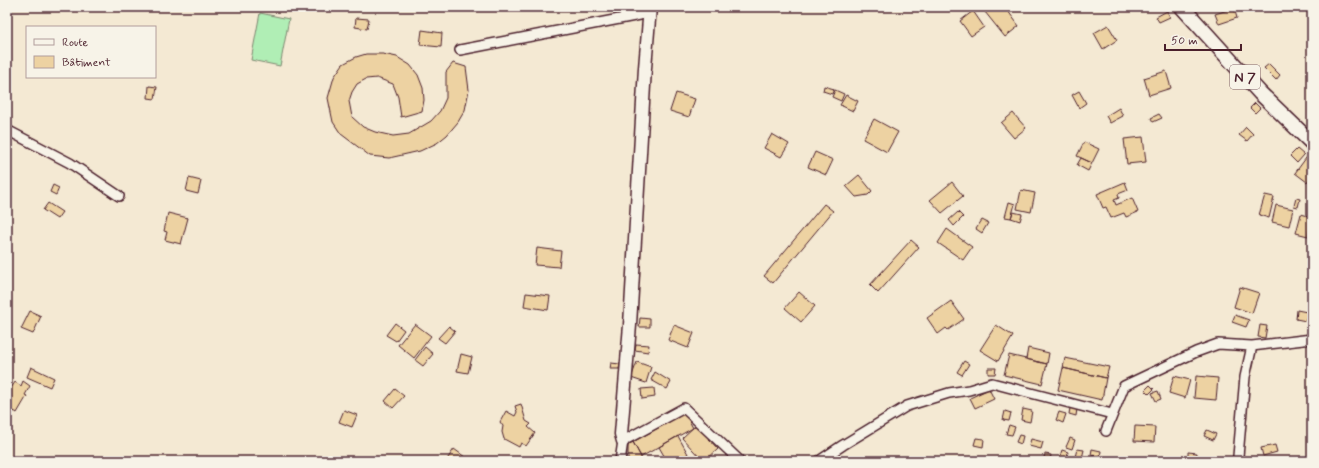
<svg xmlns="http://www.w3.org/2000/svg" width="1319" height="468" font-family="Mynerve,sans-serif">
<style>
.green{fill:#b0eeb5;stroke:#7d8670}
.building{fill:#edd2a2;stroke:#4a1f2b}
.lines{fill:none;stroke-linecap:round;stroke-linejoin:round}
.street-casing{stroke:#4a1f2b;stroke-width:12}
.secondary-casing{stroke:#4a1f2b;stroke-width:15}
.primary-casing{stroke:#4a1f2b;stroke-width:17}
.street{stroke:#f7f3e8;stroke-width:9}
.secondary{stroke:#f7f3e8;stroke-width:12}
.primary{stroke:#f7f3e8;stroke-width:14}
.labels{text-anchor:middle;stroke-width:4;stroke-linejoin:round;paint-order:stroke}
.shield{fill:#f7f3e8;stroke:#7e5f64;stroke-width:1}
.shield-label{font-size:14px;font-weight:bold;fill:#4a1f2b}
</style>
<rect width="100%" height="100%" fill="#f4e9d3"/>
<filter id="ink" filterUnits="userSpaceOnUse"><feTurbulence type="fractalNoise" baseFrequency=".025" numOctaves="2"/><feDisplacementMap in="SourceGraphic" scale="8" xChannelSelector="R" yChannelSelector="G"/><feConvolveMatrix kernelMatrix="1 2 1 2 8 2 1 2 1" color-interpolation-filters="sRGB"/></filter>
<g filter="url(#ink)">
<!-- green -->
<path class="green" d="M260 13 289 19 280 66 251 60Z"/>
<!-- building -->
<path class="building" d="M992 7H1005L1019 26 1005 37 985 12Z
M1234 8 1237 18 1219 24 1215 14Z
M973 11 984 27 971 36 960 21Z
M1167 11 1170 17 1159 22 1156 17Z
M356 18 369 19 367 29 355 27Z
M1108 25 1117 40 1103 49 1094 33Z
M422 30 442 33 441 47 420 45Z
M366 54H383L397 57 410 65 418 75 423 88 424 100 422 111 401 117 398 97 393 84 377 78 366 79 357 84 352 92 349 101 352 117 363 127 375 132 393 136 409 134 431 121 440 111 446 98V72L453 63 466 67 469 90 465 110 458 122 447 135 437 143 420 151 389 158 370 156 341 134 333 122 328 98 334 77 343 64 356 57Z
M1269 64 1280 75 1276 80 1264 68Z
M1166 71 1171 88 1149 95 1144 78Z
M149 86 157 87 155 99 148 98Z
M824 86 834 89 832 94 823 91Z
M835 90 844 94 841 101 832 97Z
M1079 91 1086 103 1079 108 1072 95Z
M676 93 695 99 689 117 670 111Z
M846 95 858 101 853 111 840 105Z
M1255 103 1260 108 1255 113 1250 108Z
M1119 108 1123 116 1110 123 1106 116Z
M1013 113 1026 128 1014 138 1001 123Z
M1159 114 1162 118 1153 122 1151 118Z
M874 119 898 132 887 152 863 139Z
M1246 127 1253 134 1247 141 1239 135Z
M772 134 789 144 781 157 764 148Z
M1143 137 1146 162 1127 164 1124 139Z
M1084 142 1099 149 1092 163 1077 156Z
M1297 149 1304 155 1297 163 1290 156Z
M815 152 833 160 826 175 808 167Z
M1309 154 1312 156V175L1307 182 1295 173Z
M1081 158 1092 163 1088 171 1077 165Z
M859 175 872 191 868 195 856 197 846 186Z
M189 178 201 181 198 194 186 191Z
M952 182 963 196 942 213 930 200Z
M1125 182 1128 190 1118 194 1119 198 1114 200 1116 205 1132 198 1138 212 1126 217 1124 213 1111 218 1106 207 1103 208 1097 194Z
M53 185 59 188 56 195 50 192Z
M1021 190 1035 193 1031 212 1017 209Z
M1265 195 1274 197 1269 218 1259 215Z
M1296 198 1300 199 1298 207 1294 206Z
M1009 202 1015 204 1011 218 1005 217Z
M48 203 62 212 57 219 43 210Z
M824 204 833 211 773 283 764 276Z
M1276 205 1293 209 1289 226 1272 222Z
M958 212 963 217 954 226 949 220Z
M1013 212 1022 214 1020 221 1011 218Z
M168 213 188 218 181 244 165 240 167 232 164 231Z
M1301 214 1312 217 1308 236 1296 233Z
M982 220 988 223 982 233 976 229Z
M947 229 972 247 963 260 938 243Z
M911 240 919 247 878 293 870 285Z
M537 248 561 251 559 267 535 265Z
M1240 287 1259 293 1252 313 1234 307Z
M799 292 815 306 801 322 785 308Z
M526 293 550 296 548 310 524 306Z
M951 301 964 319 948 330 946 328 938 334 927 318Z
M1297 310 1307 312 1306 321 1296 319Z
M30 311 41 316 33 334 21 329Z
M1235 315 1249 320 1246 327 1232 322Z
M640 318 650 319V327H639Z
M395 323 404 330 396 341 386 335Z
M415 324 431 336 414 358 398 345Z
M674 325 694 333 688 348 668 340Z
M996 325 1013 336 998 361 980 350Z
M1260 325 1267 326 1265 338 1258 337Z
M449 326 455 331 445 343 438 338Z
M636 344 649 345 648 352 635 350Z
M425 347 433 354 423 366 415 360Z
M1028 348 1049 353 1047 364 1026 359Z
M461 354 472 357 468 373 457 371Z
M1009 355 1047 364 1042 384 1004 375Z
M1065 358 1109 367 1106 378 1063 368Z
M964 361 969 364 962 375 957 372Z
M637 362 651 367 646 383 631 378Z
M611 363 620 364 619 369H610Z
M31 367 54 378 50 387 27 377Z
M988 368H996L995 374H988Z
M1063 368 1106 378 1102 400 1058 390Z
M655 372 671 382 667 389 651 380Z
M1174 376 1190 380 1185 398 1169 393Z
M1196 376 1218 378 1216 400 1194 398Z
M23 381 30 386 25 395 27 396 17 413 14 411 7 423V389L10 390 15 382 21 386Z
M1150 385 1154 389 1149 394 1145 390Z
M654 388 655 397 642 399 641 389Z
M395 389 404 396 393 408 385 401Z
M989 389 994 399 975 408 970 398Z
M1158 391 1161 399 1156 401 1152 393Z
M521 404 526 421 531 424 528 427 535 433 526 446 521 443 519 447 504 439 502 432 503 426 500 422 506 411 515 416 517 412 515 406Z
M1070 408 1077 409 1076 416 1069 414Z
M1023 409 1032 411 1030 422 1021 420Z
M344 410 357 415 352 427 339 422Z
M1005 411 1011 413 1009 421 1003 420Z
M1059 412 1066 414 1063 423 1056 420Z
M685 413 693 428 641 457 633 442Z
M696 425 718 449 705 461H703L682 438Z
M1009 425 1015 427 1012 435 1006 434Z
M1135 426 1155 427 1154 442 1134 441Z
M1207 430 1216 434 1213 440 1204 436Z
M1019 435 1023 436 1021 444 1016 442Z
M678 436 688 454 676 461H667L659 447Z
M976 438 984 439 983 447 974 445Z
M1070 438 1075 440 1072 449 1066 447Z
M1031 439 1043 442 1041 449 1029 446Z
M633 442 641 457V461H628V445Z
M1275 445 1277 452 1263 456 1261 448Z
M454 449 465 457 462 461H446Z
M1077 449 1084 450 1082 458 1075 457Z
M1092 449 1101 451 1100 457 1091 455Z
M1062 450 1068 452 1066 461 1059 459Z
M1188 452 1197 453 1196 461H1188Z
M1045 454 1051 455 1050 461H1043Z"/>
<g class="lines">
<!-- street casing -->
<g class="street-casing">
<path id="street" d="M460 50 640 15 650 10
M7 130 70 163 119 196
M1106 431 1124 386 1196 352 1218 344 1252 346 1312 339
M620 461 623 441 684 408 740 461
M819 461 843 445 907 406 949 393 969 390 992 383 1112 414
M1239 461 1238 456 1245 377 1252 346"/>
</g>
<!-- secondary casing -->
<g class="secondary-casing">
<path id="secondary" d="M623 441 621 434 630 325 645 68 650 7"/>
</g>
<!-- primary casing -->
<g class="primary-casing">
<path id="primary" d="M1182 7 1260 93 1312 143"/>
</g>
<!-- street -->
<use href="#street" class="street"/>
<!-- secondary -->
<use href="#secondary" class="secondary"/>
<!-- primary -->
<use href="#primary" class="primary"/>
</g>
</g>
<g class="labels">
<!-- shield labels -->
<rect class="shield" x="1230" y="65" width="30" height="24" rx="3"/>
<g class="shield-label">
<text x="1245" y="82">N 7</text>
</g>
</g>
<!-- margin -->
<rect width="1319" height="468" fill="none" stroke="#f7f3e8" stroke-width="24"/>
<rect x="12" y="12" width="1295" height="444" fill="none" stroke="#4a1f2b" stroke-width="1.5" filter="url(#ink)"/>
<!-- legend -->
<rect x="26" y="26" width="130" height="52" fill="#f7f3e8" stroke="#b29e9c"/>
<rect x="34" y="39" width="20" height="6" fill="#f7f3e8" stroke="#b29e9c"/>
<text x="62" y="46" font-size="12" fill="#4a1f2b">Route</text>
<rect x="34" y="56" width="20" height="12" fill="#edd2a2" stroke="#b29e9c"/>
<text x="62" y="66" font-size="12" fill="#4a1f2b">Bâtiment</text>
<!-- scale -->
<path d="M1165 44v6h76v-6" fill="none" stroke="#4a1f2b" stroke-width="2"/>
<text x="1171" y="44" font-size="12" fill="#4a1f2b" stroke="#f7f3e8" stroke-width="3" paint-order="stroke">50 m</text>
</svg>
